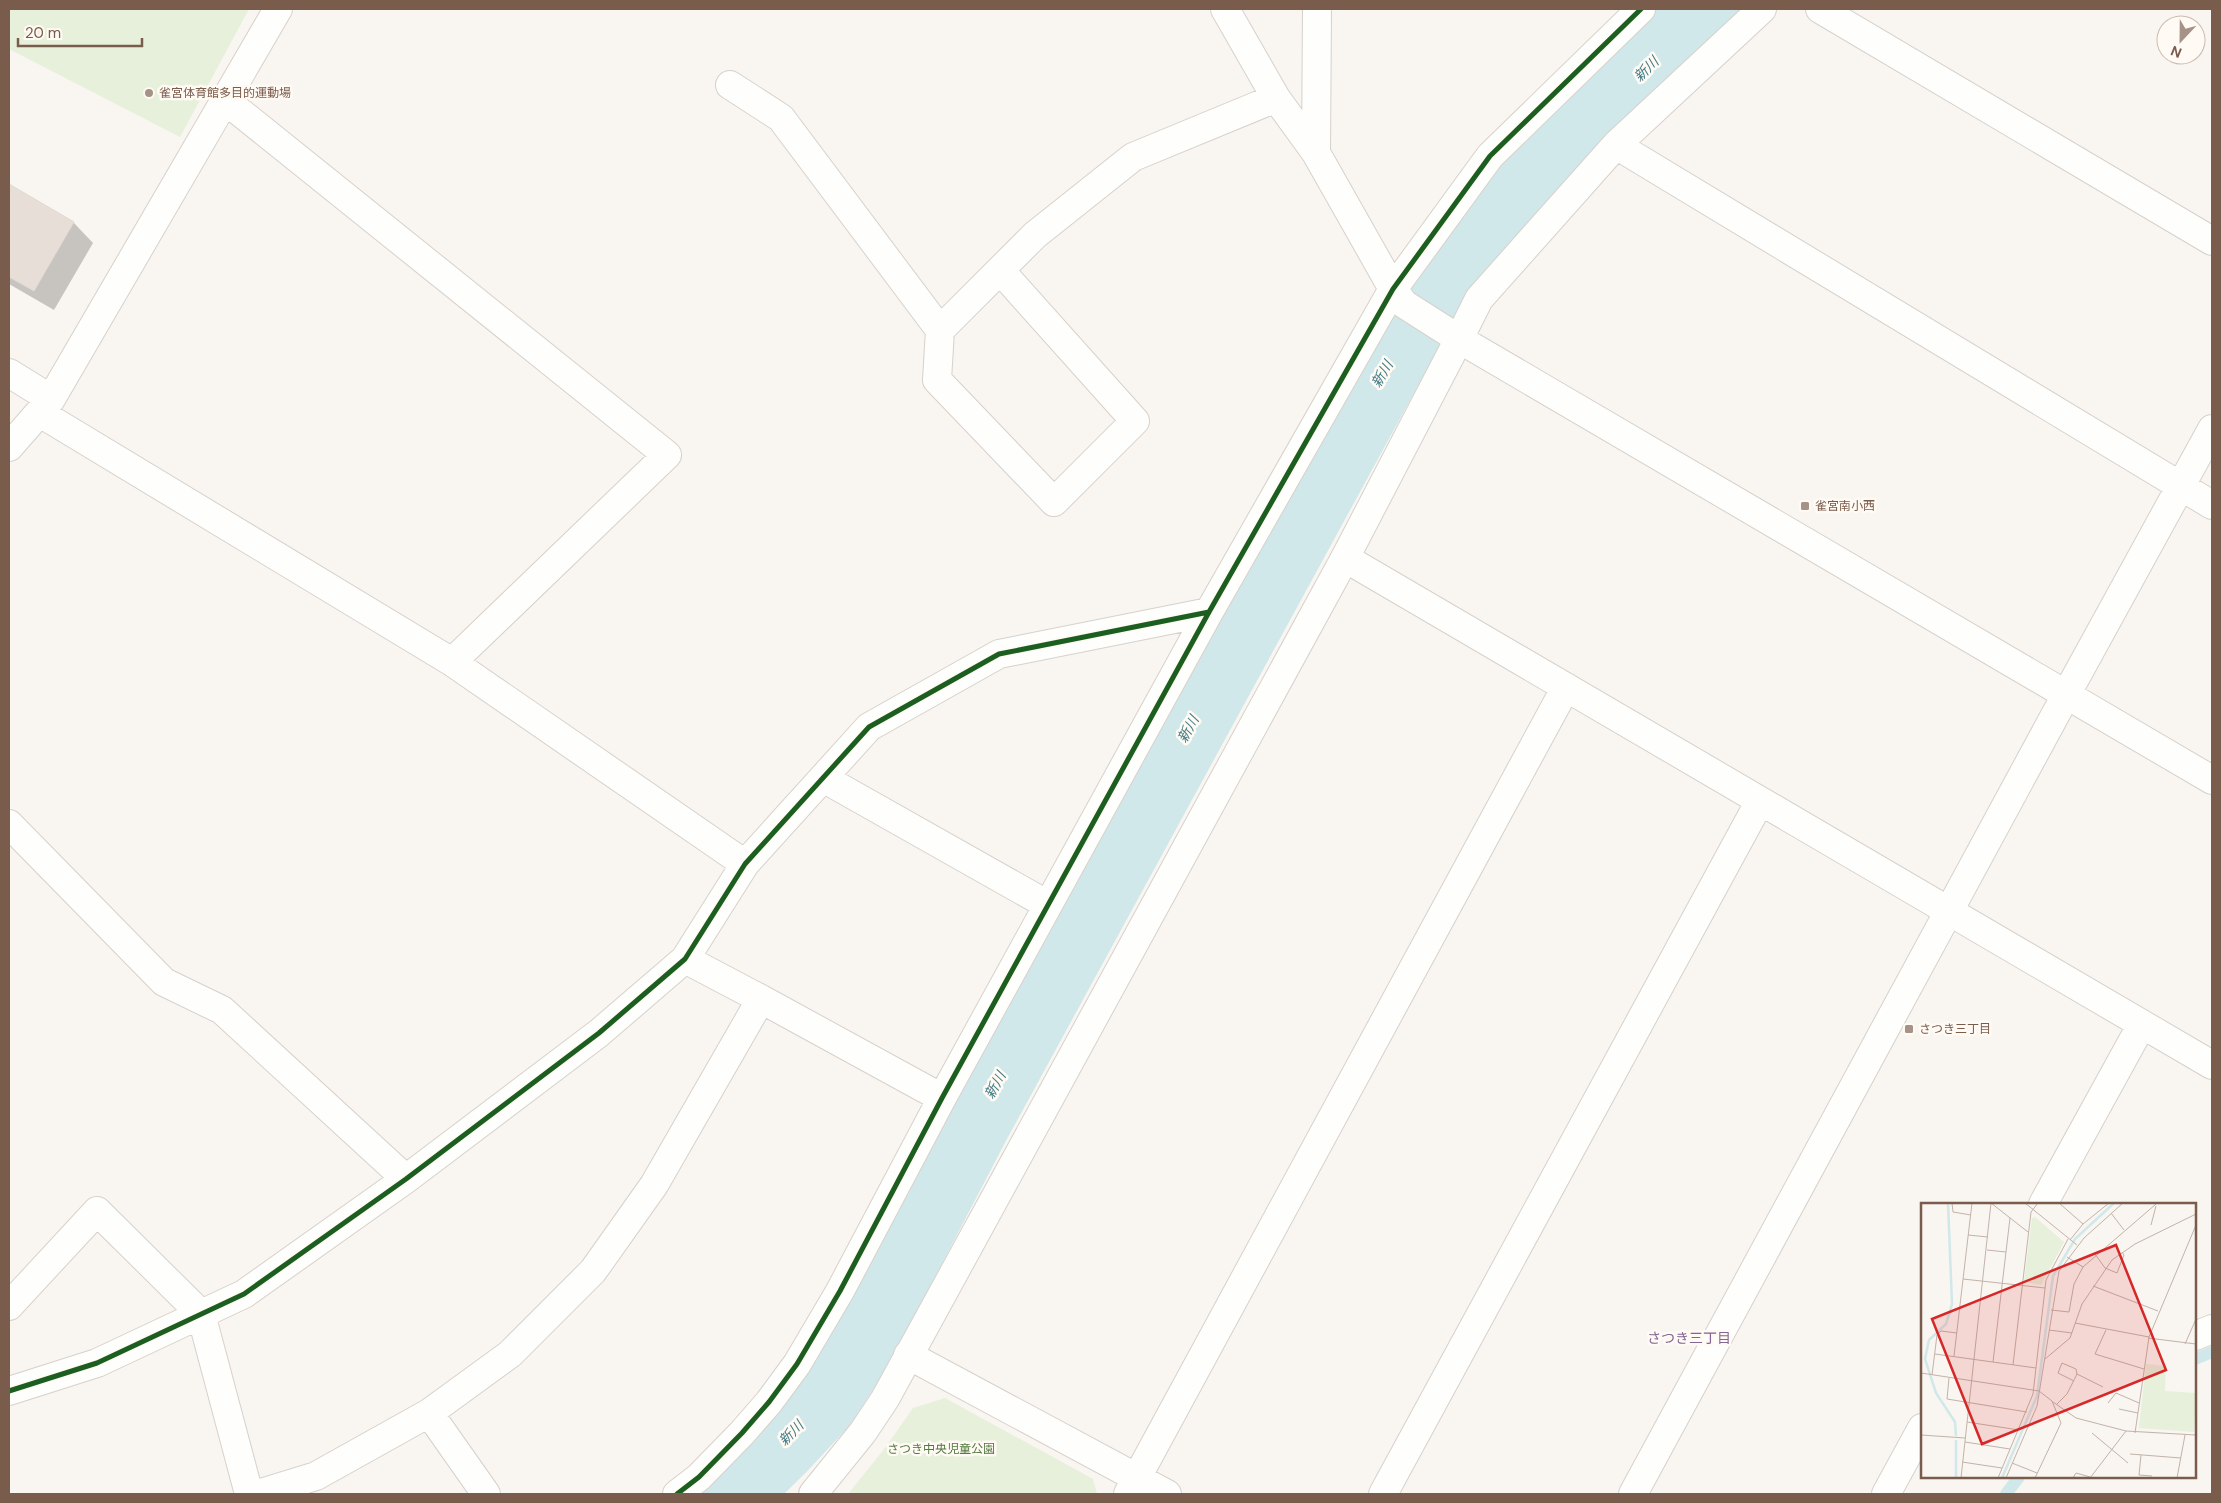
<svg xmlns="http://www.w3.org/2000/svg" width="2221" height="1503" font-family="'DM Sans','Noto Sans JP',sans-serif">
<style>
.green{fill:#e7f0db}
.shadow{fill:#0003}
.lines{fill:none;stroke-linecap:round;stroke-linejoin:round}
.stream{stroke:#d0e8ea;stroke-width:12}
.river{stroke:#d0e8ea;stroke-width:74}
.building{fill:#e6ded7;stroke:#e2d8d2}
.minor-casing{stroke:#d7d1cb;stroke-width:30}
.tertiary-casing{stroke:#d7d1cb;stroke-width:30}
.minor{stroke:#fefefd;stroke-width:28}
.tertiary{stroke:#fefefd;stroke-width:28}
.cycleway-casing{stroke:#fffaf3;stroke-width:8}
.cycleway{stroke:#1b5e20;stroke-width:5}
.poi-dot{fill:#a69286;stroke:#fffaf3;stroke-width:2}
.labels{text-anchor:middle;stroke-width:5;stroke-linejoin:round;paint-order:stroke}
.poi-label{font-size:12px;fill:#7a5c4d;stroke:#fffaf3;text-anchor:start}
.park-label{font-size:12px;fill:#537a41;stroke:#fffaf3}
.water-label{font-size:14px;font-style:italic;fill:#437c86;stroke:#fffaf3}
.neighbourhood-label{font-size:14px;fill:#846695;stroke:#fffaf3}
.inset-river{fill:none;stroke:#d0e8ea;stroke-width:2.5}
.inset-road{fill:none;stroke:#c2b3aa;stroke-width:1}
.view{fill:#d62828;fill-opacity:0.15;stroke:#d62828;stroke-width:2.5}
.inset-edge{fill:none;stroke:#7a5c4d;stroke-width:2.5}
</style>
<rect width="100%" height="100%" fill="#f9f5f0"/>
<!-- green -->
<path class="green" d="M9 9H249L180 137 9 49Z
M945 1398 1093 1479 1097 1494H848L885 1448 913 1408Z"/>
<!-- shadow -->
<path class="shadow" d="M9 185 74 223 93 243 54 310 9 284Z"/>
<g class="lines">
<!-- stream -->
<path class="stream" d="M2195 1359 2212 1352
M2006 1494 2019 1477"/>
<!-- river -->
<path class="river" d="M731 1494 781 1445 822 1401 861 1339 973 1124 1386 367 1448 265 1706 9"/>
</g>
<!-- building -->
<path class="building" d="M9 184 74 222 34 291 9 277Z"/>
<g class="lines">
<!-- minor casing -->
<g class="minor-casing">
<path id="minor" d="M1225 9 1276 98 1316 153
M1317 9 1316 153 1393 289 1404 304 1459 339 2212 780
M1820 9 2212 241
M730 85 781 118 940 330 1035 235 1133 157 1276 98
M225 100 667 455 452 662
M1616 145 2212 505
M940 330 937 380 1054 502 1135 421 1000 270
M1459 339 1479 299 1616 145 1762 9
M9 373 51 399
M40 413 452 662 745 864
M9 447 51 399 278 9
M1345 558 2212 1065
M2066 695 2212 429
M823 778 1048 905
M9 824 164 982 222 1010 406 1179
M685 959 761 999
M2043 1204 2142 1024
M9 1306 97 1211 201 1314 249 1494
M2195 1336 2212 1329
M908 1355 1167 1494
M9 1391 97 1363 244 1294 406 1179 599 1033 685 959 745 864 869 727 999 654 1209 612
M429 1413 486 1494
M258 1494 316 1476 429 1413 510 1354 593 1271 654 1185 761 999 942 1098
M677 1494 699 1477 742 1433 769 1402 797 1364 840 1291 942 1098 1209 612 1393 289 1490 156 1641 9
M1128 1494 1566 687
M1383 1494 1760 801
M1886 1494 1922 1428"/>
</g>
<!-- tertiary casing -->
<g class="tertiary-casing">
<path id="tertiary" d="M813 1494 863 1432 885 1399 1345 558 1459 339
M1633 1494 2066 695"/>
</g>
<!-- minor -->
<use href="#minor" class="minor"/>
<!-- tertiary -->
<use href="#tertiary" class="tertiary"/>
<!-- cycleway casing -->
<g class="cycleway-casing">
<path id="cycleway" d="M9 1391 97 1363 244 1294 406 1179 599 1033 685 959 745 864 869 727 999 654 1209 612
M677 1494 699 1477 742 1433 769 1402 797 1364 840 1291 942 1098 1209 612 1393 289 1490 156 1641 9"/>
</g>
<!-- cycleway -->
<use href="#cycleway" class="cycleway"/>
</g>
<!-- markers -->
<g class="poi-dot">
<circle cx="149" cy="93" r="5"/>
<rect x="1800" y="501" width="10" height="10" rx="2.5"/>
<rect x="1904" y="1024" width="10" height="10" rx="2.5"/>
</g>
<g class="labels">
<!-- poi labels -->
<g class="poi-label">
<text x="159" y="97">雀宮体育館多目的運動場</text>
<text x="1815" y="510">雀宮南小西</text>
<text x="1919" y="1033">さつき三丁目</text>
</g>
<!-- park labels -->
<g class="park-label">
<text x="941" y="1453">さつき中央児童公園</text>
</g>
<!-- water labels -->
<g class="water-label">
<text transform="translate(1646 69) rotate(-45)" y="5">新川</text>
<text transform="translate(1382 374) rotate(-60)" y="5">新川</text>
<text transform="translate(1188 729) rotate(-61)" y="5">新川</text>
<text transform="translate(995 1085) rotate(-61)" y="5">新川</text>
<text transform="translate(791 1433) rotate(-46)" y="5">新川</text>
</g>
<!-- neighbourhood labels -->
<g class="neighbourhood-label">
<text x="1689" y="1343">さつき三丁目</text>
</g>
</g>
<!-- overview -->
<g transform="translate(1921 1203)">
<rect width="275" height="275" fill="#f9f5f0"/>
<path d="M114 14 143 39 120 82 103 79 111 15ZM225 161 245 163 244 188 275 190 273 229 218 225Z" fill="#e7f0db"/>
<path class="inset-river" d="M27 0 31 101 25 121 8 137 4 156 15 190 34 219 35 233M35 237V275M81 275 116 193 132 73 154 36 193 0"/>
<path class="inset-road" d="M31 0 32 9 50 12M70 0 107 29M104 0 156 42M138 0 162 21M190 10 203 27M230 22 235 3M47 32 67 34M149 37 162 21 188 0M66 47 85 49M174 51 184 65 196 70 203 52 201 49M146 54 162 64M42 76 124 85M172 83 237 108M130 107 148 109 153 81 162 64 235 1M154 120 228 134M128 127 151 130M185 127 174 151 223 166M227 135 275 141M264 141 275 116M14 151 115 165M33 153 51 0M124 156 149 135 161 101 191 57 214 41 275 11M72 159 89 15M92 162 110 9 117 0M0 170 118 188 131 198 140 220 114 275M11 172 16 132 20 128 36 130M28 175 26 196 106 209M153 178 137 170 141 160 155 166 156 171M132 199 155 215 205 228 275 232M187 200 195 190 218 200M136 201 146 191 156 171 182 184M198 206 217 210M46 219 98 227M171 230 207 260M214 230 228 134 275 22M0 232 44 235M44 239 89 246M209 251 260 255M220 252 218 272 231 273M41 259 81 265M91 260 116 270M40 275 70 0M77 275 112 191 125 77 147 36M85 275 116 203 138 68 163 35 202 0M152 275 155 270 169 274M169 275 205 228M256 275 264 232"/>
<path class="view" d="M195 42 245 167 61 241 11 116Z"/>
<rect width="275" height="275" class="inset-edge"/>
</g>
<!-- border -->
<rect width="2221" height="1503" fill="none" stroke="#7a5c4d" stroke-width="20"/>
<!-- north arrow -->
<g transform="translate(2181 40) rotate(202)"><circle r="24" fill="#fffaf3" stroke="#cabbb1"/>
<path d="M0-4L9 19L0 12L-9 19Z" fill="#a69286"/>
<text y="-8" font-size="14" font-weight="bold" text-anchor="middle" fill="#7a5c4d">N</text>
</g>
<!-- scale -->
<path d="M18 38v8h124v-8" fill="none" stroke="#7a5c4d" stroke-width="2.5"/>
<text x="25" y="38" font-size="15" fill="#7a5c4d" stroke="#fffaf3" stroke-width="4" paint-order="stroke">20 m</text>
</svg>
